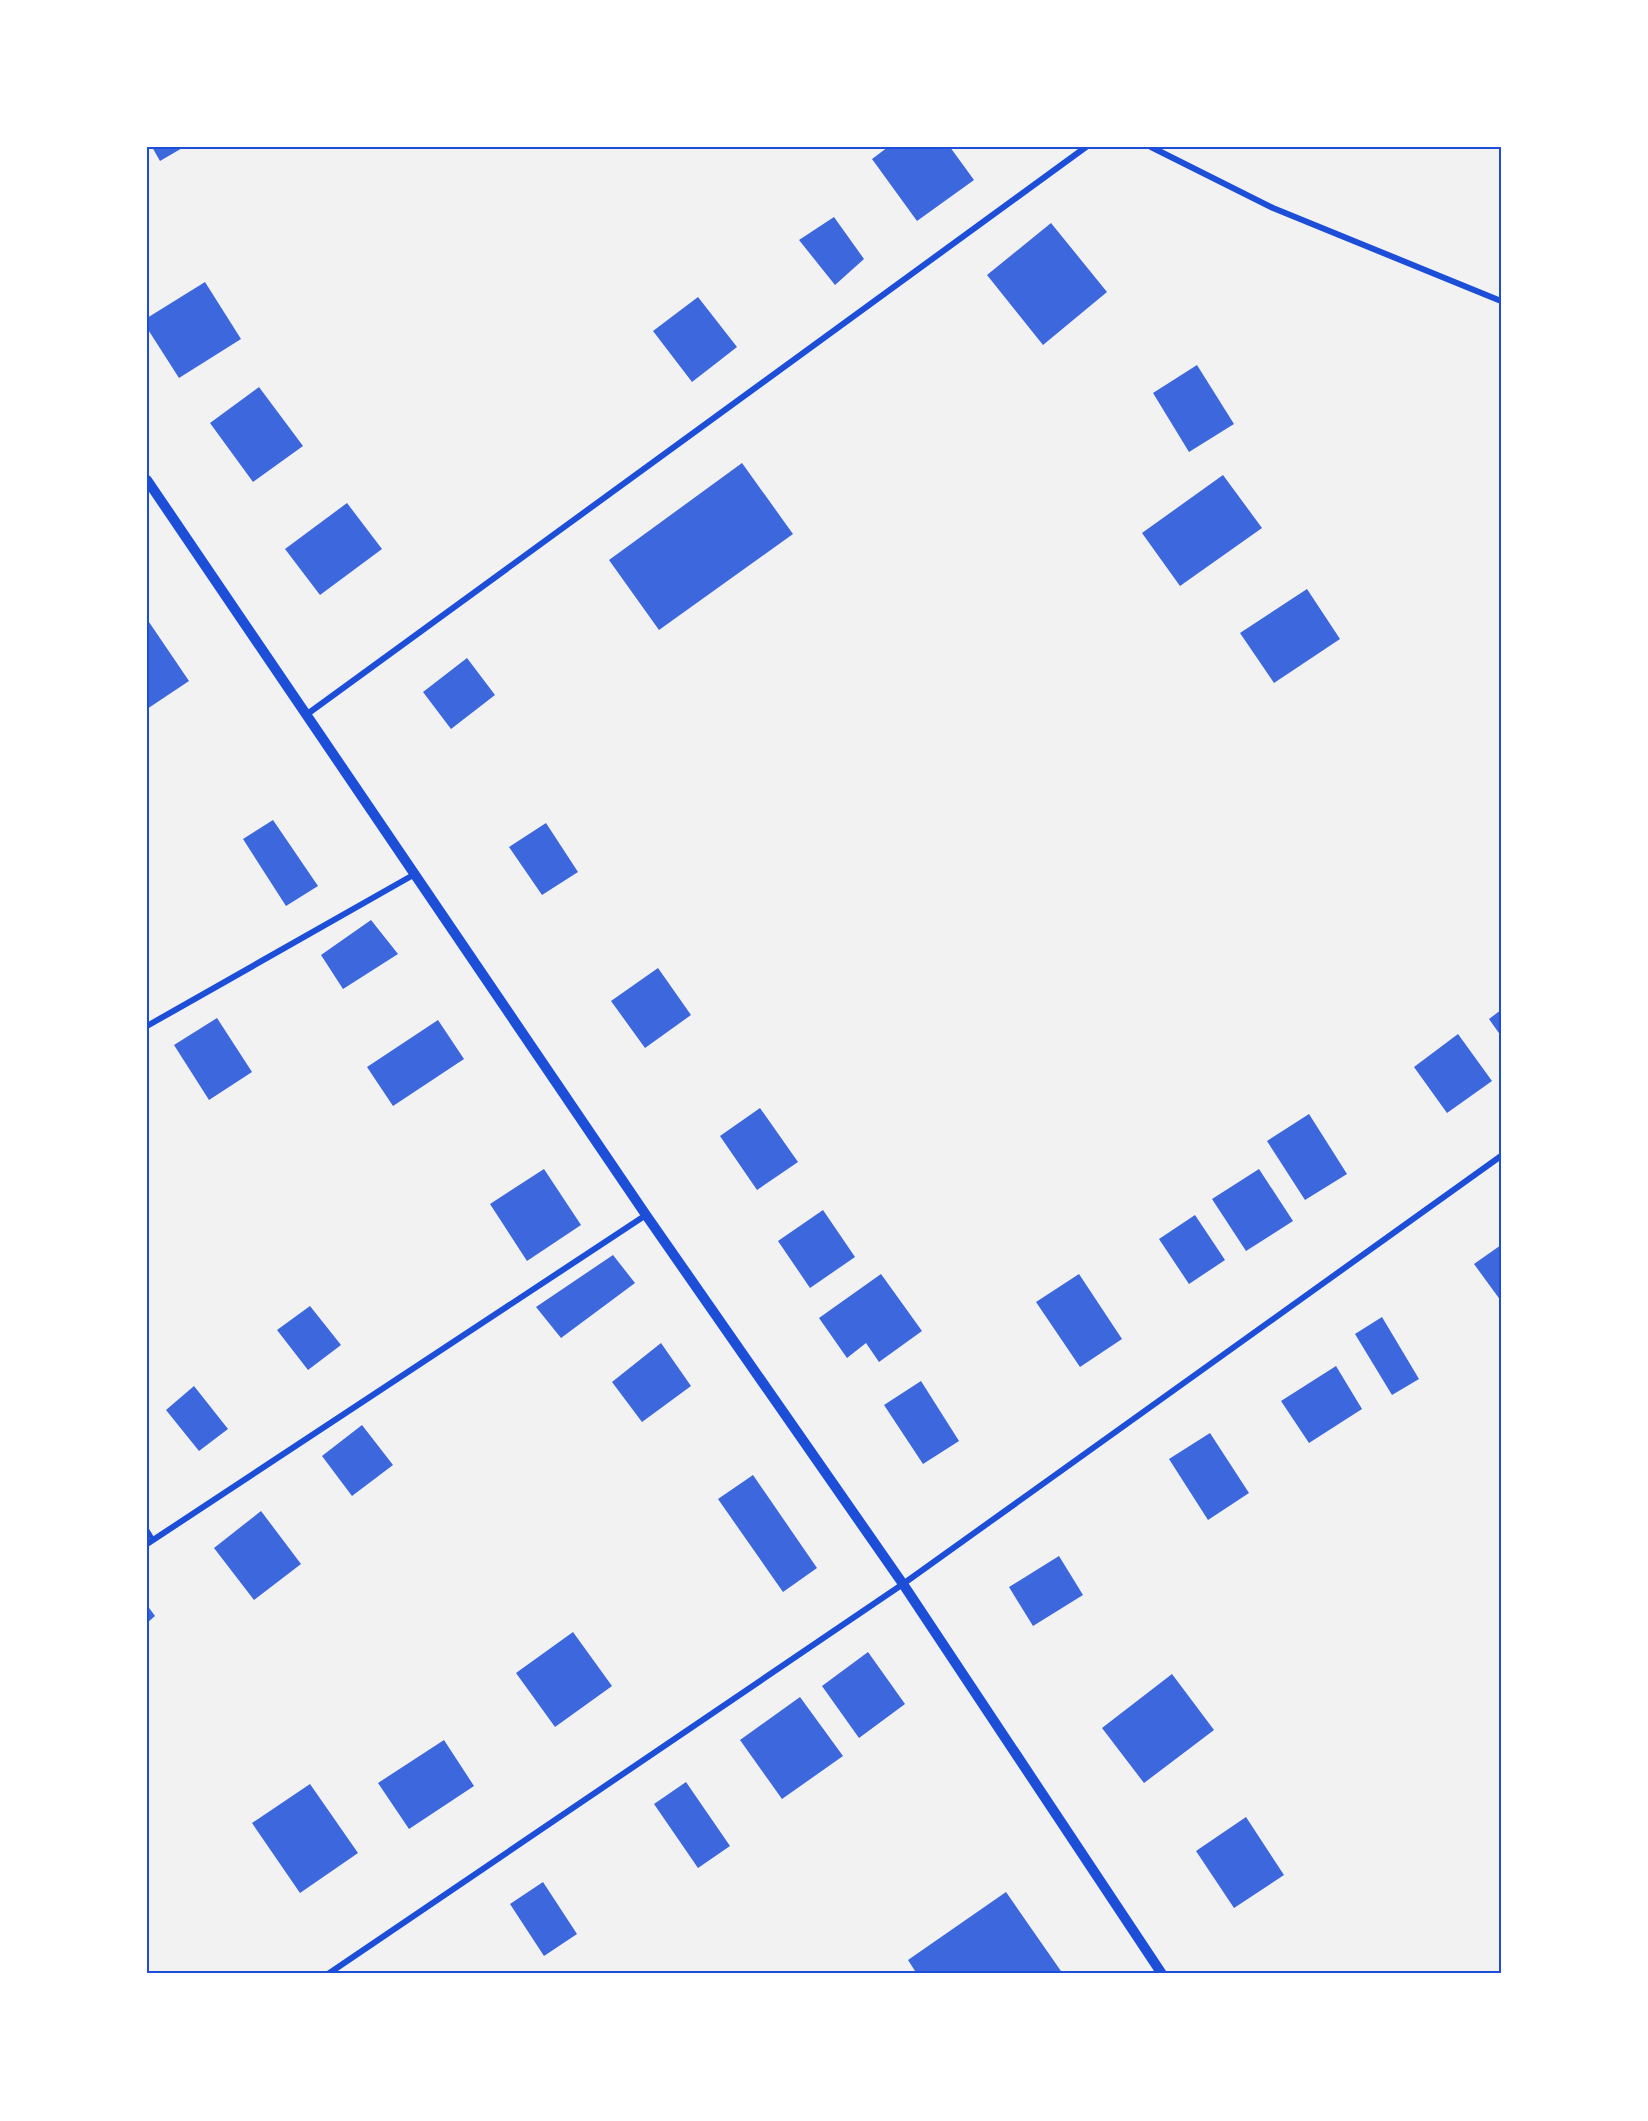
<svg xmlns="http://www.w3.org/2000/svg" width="1648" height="2121" font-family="'IBM Plex Serif',serif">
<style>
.building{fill:#3d67dc}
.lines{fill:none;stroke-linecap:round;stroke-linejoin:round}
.service{stroke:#1d4ed8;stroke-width:4.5}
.minor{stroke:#1d4ed8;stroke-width:6}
.tertiary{stroke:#1d4ed8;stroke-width:10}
.neatline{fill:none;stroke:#1d4ed8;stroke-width:2}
</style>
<rect width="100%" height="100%" fill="#f2f2f2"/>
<!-- building -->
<path class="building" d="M152 147H184L160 161Z
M888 147H950L974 180 917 221 872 159Z
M834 217 864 259 835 285 799 240Z
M1051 223 1107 292 1043 345 987 275Z
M205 282 241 339 179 378 147 328V318Z
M698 297 737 347 692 382 653 331Z
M1197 365 1234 424 1189 452 1153 393Z
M259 387 303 446 253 482 210 423Z
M742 463 793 534 659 630 609 560Z
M1223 475 1262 528 1180 586 1142 533Z
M347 503 382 549 320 595 285 549Z
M1307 589 1340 639 1274 683 1240 633Z
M149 622 189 681 147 709V624Z
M467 658 495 695 451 729 423 692Z
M273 820 318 886 286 906 243 839Z
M546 823 578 872 542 895 509 847Z
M371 920 398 954 343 989 321 955Z
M658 968 691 1015 645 1048 611 1001Z
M1501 1010V1036L1489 1019Z
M217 1018 252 1072 209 1100 174 1045Z
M438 1020 464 1059 393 1106 367 1067Z
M1458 1034 1492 1081 1447 1113 1414 1067Z
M760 1108 798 1162 757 1190 720 1136Z
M1309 1114 1347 1174 1305 1200 1267 1141Z
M544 1169 581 1225 527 1261 490 1204Z
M1259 1169 1293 1221 1246 1251 1212 1199Z
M823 1210 855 1257 810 1288 778 1241Z
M1195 1215 1225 1260 1189 1284 1159 1239Z
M1501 1245V1301L1474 1264Z
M613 1255 635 1283 561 1338 536 1307Z
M881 1274 922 1331 879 1362 866 1343 847 1358 819 1318Z
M1079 1274 1122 1339 1080 1367 1036 1302Z
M310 1306 341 1345 308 1370 277 1330Z
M1382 1317 1419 1379 1392 1395 1355 1334Z
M661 1343 691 1386 642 1422 612 1382Z
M1336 1366 1362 1409 1309 1443 1281 1401Z
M921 1381 959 1441 923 1464 884 1405Z
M194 1386 228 1429 199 1451 166 1410Z
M362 1425 393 1465 352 1496 322 1456Z
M1210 1433 1249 1493 1208 1520 1169 1459Z
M753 1475 817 1568 783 1592 718 1499Z
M261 1511 301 1564 254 1600 214 1548Z
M1059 1556 1083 1595 1033 1626 1009 1587Z
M147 1605 155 1616 147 1623Z
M573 1632 612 1686 555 1727 516 1673Z
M868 1652 905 1704 859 1738 822 1686Z
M1172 1674 1214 1730 1144 1783 1102 1728Z
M800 1697 843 1756 782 1799 740 1740Z
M444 1740 474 1786 409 1829 378 1783Z
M686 1782 730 1846 698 1868 654 1804Z
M310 1784 358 1853 300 1893 252 1823Z
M1246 1817 1284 1875 1234 1908 1196 1851Z
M543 1882 577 1934 544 1956 510 1904Z
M1006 1892 1063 1974H917L908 1960Z"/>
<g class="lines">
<!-- service -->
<path class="service" d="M147 1530 153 1540"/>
<!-- minor -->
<path class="minor" d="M1151 147 1273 208 1501 301
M306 715 1086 147
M147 1026 415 874
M147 1544 646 1215
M328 1974 903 1584 1501 1156"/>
<!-- tertiary -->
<path class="tertiary" d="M147 480 646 1215 903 1584 1162 1974"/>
</g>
<!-- border -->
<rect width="1648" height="2121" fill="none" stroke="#ffffff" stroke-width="297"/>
<rect x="148" y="148" width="1352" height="1824" class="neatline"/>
</svg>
